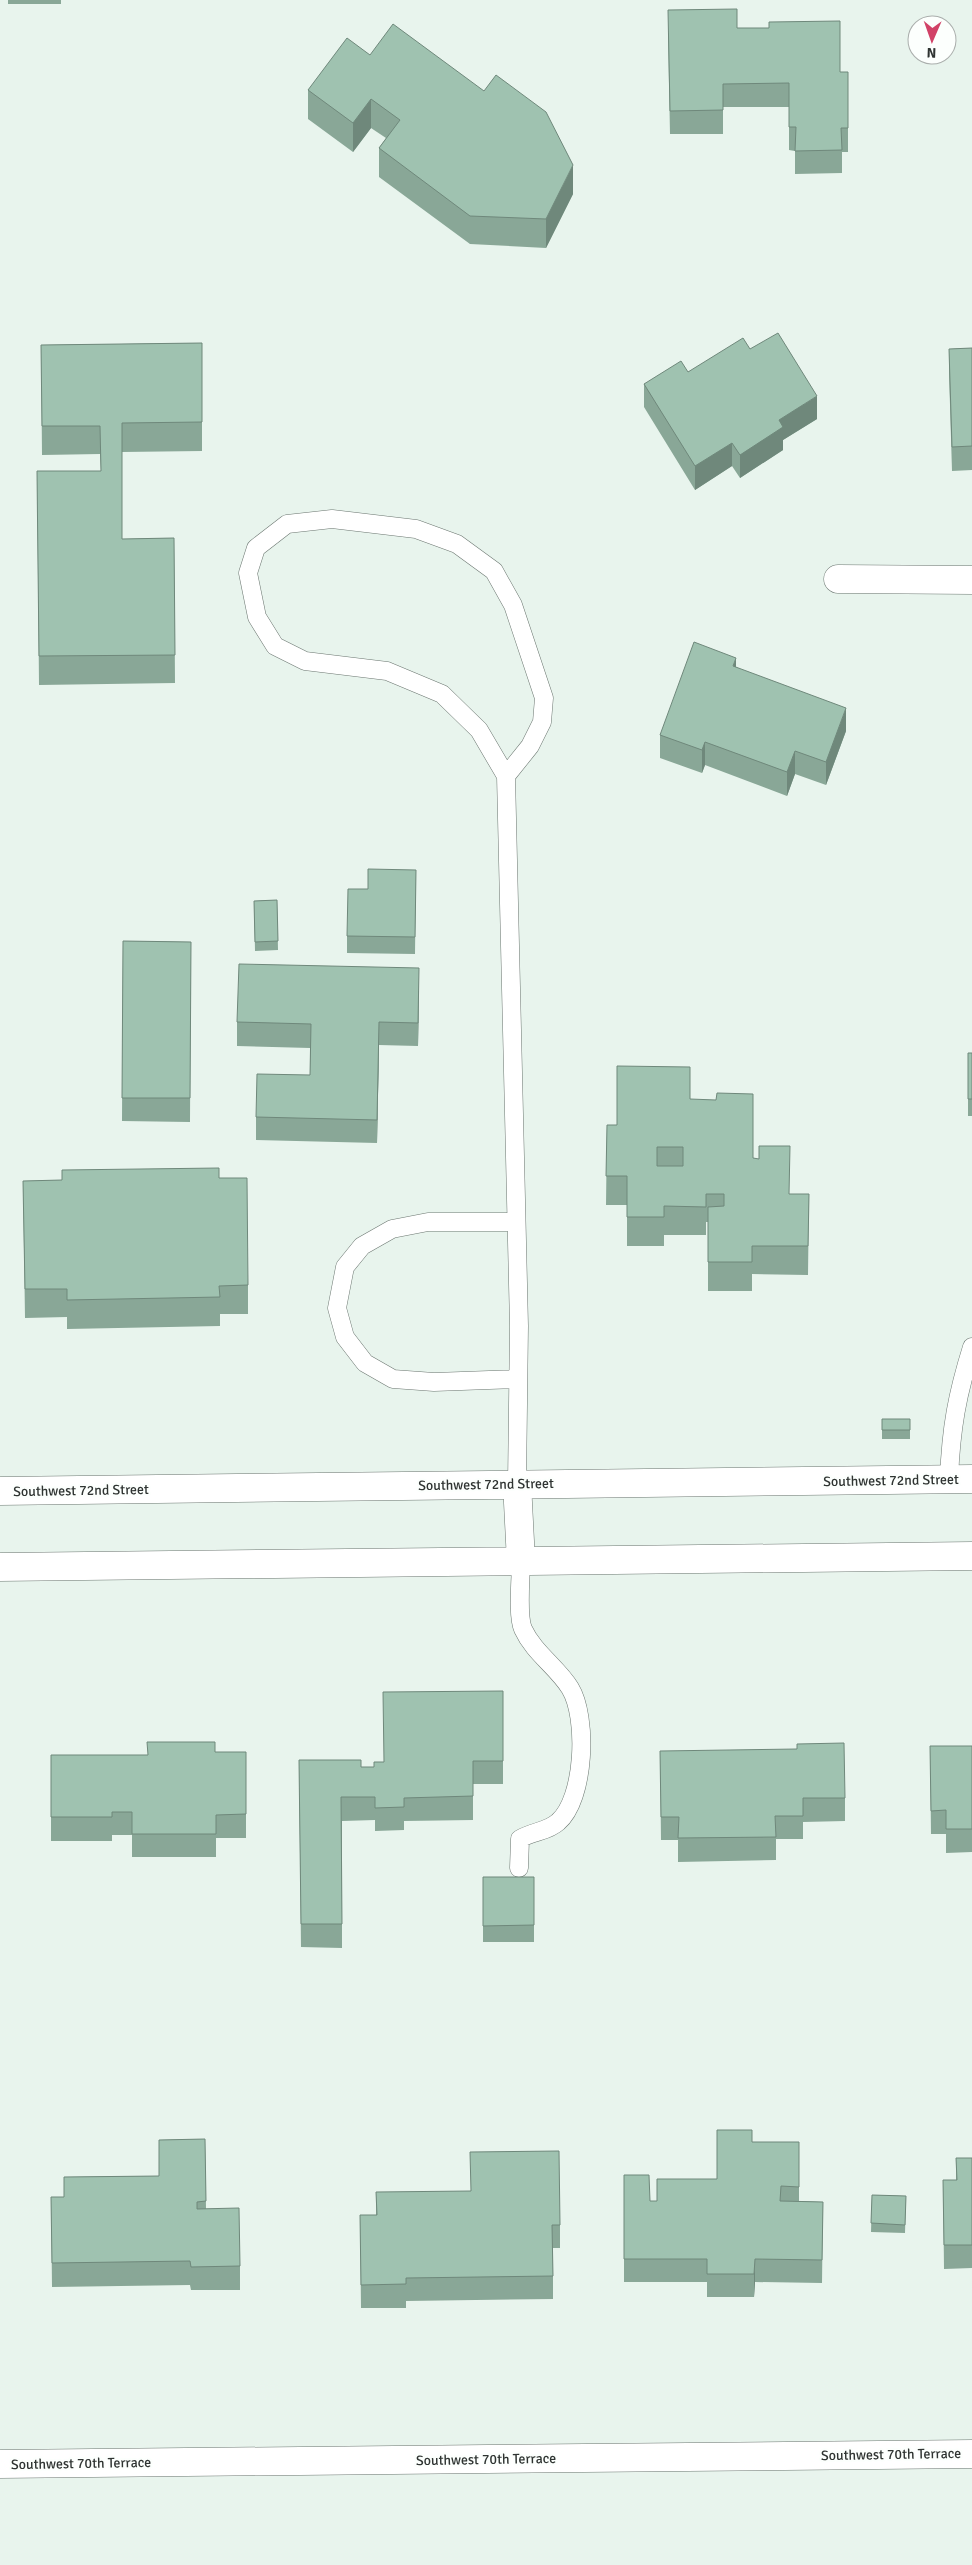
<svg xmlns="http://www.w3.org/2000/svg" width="972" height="2565" font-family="Signika,sans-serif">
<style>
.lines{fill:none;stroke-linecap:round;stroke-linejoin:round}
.lane-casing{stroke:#6b7670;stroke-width:19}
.street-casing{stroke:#6b7670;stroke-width:29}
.secondary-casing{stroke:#6b7670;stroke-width:29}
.lane{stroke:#fff;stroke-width:18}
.street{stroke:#fff;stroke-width:28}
.secondary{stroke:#fff;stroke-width:28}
.wall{fill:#89a797}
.shaded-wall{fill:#6f887b}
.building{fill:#9fc2b0;stroke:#6f887b;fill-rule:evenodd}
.labels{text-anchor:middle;stroke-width:4.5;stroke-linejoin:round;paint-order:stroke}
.street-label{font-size:14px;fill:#2f3432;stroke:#fcfffd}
</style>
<rect width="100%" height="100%" fill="#e8f4ed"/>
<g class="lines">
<!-- lane casing -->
<g class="lane-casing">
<path id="lane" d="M506 776 530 746 542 722 544 698 513 605 494 571 457 544 416 529 332 519 287 524 256 548 248 573 257 617 275 646 305 661 387 671 442 694 479 730 506 776 519 1326 517 1483
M516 1222H428L392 1229 362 1246 345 1267 337 1308 345 1337 365 1363 393 1379 434 1382 518 1379
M949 1479C951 1428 957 1395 972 1347
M519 1868 520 1839C533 1831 547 1832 558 1822 585 1799 588 1717 570 1688 557 1667 534 1653 523 1629 517 1615 521 1578 521 1561"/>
</g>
<!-- street casing -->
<g class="street-casing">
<path id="street" d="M838 579 972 580
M0 2464 972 2454"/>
</g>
<!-- secondary casing -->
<g class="secondary-casing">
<path id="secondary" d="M517 1483 521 1561
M0 1491 972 1479
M0 1567 972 1556"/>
</g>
<!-- lane -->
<use href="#lane" class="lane"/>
<!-- street -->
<use href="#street" class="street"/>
<!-- secondary -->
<use href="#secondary" class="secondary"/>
</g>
<!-- wall -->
<path class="wall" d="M8 0H61V4H8Z
M737 28 840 72H848V152H842V173L795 174V151L789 150V107H723V134H670L668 33Z
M370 55 573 194 546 248 470 244 379 177V148L386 138 371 128 353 152 308 119V90Z
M202 343V451L122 452V539L174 538 175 683 39 685 37 471H101L100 454 42 455 41 345Z
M972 348V470L952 471 949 372V349Z
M750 349 817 419 783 440V450L740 478 732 466 695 490 644 407V384L688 372Z
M736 667 846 731 826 785 795 774 787 796 705 765 702 773 660 758V735Z
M416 870 415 954 347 953V936L368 889Z
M277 900 278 950 255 951 254 901Z
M123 941 191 942 190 1122 122 1121Z
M419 991 418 1046 379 1045 377 1143 256 1140V1117L310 1075V1048L237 1046V1022Z
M968 1053H972V1116H968Z
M690 1099 789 1194H809L808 1275 752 1274V1291H708V1222H706V1235H664V1246H627V1205H606L607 1125H617Z
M219 1178 248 1285V1314H220V1326L67 1329V1317L25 1318 23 1181Z
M882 1419H910V1439H882Z
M503 1691V1784H473V1820L404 1821V1830L375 1831V1820L342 1821V1948L301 1947 299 1760 361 1767H374V1762H384Z
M930 1746H972V1852L946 1853V1834H931Z
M660 1751 845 1798V1821L803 1822V1839H776V1860L678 1862V1840H661Z
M215 1752H246V1838H216V1857H132V1835H112V1841H51V1755H147Z
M483 1877H534V1942H483Z
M205 2139 206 2209 240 2266V2290H191L190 2285 52 2287 51 2197H64V2177L159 2176V2140Z
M752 2142H799V2201L823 2202 822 2283 755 2282 754 2297H707V2282H624V2175L650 2201H657L717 2179Z
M956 2158H972V2268L944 2269 943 2180H956Z
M376 2192 560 2225V2248H553V2299L406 2301V2308H361L360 2215H376Z
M872 2195 906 2196 905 2233 871 2232Z"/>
<!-- shaded-wall -->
<path class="shaded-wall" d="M371 99V128L353 152V123Z
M573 165V194L546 248V219Z
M817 396V419L783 440V450L740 478V455L779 420Z
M732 443V466L695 490V466Z
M736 658V681L733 666Z
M846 708V731L826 785V762Z
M705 742V765L702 773V750Z
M795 751V774L787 796V772Z
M419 968V991L418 1046V1023Z
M379 1022V1045L377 1143V1120Z
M755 2259V2282L754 2297V2274Z"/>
<!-- building -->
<path class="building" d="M737 9V28H769V22L840 21V72H848V128H841L842 150 795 151 796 127H789V83L723 84V110L670 111 668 10Z
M393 24 484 91 496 75 546 112 573 165 546 219 470 216 379 148 400 120 371 99 353 123 308 90 347 38 370 55Z
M778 333 817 396 779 420 783 427 740 455 732 443 695 466 644 384 681 361 688 372 743 338 750 349Z
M202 343V422L122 423V539L174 538 175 655 39 656 37 471H101L100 426H42L41 345Z
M972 348V446L952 447 949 349Z
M694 642 736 658 733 666 846 708 826 762 795 751 787 772 705 742 702 750 660 735Z
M368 869 416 870 415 937 347 936 348 889H368Z
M277 900 278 941 255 942 254 901Z
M123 941 191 942 190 1098H122Z
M239 964 419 968 418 1023 379 1022 377 1120 256 1117 257 1074 310 1075 311 1024 237 1022Z
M968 1053H972V1099H968Z
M617 1066 690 1067V1099L716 1100 717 1093 753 1094V1158L759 1159V1146H790L789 1194H809L808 1246H752V1262H708V1207L724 1206V1194H706V1207L664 1206V1217H627V1176H606L607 1125H617ZM657 1147H683V1166H657Z
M219 1168V1178H247L248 1285 219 1286 220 1297 67 1300V1289H25L23 1181 62 1180V1170Z
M882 1419H910V1430H882Z
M503 1691V1761H473V1796L404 1798V1807L375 1808V1797H341L342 1924H301L299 1760H361V1767H374V1762H384L383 1692Z
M147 1742H215V1752H246V1814L216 1815V1834H132V1812H112V1817H51V1755H148Z
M844 1743 845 1798H803V1816H775L776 1837 678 1838 679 1817H661L660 1751 797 1749V1744Z
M930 1746H972V1829H946V1810L931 1811Z
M483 1877H534V1925L483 1926Z
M717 2130H752V2142H799V2187L781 2186 780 2201 823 2202 822 2260 755 2259 754 2274H707V2259H624V2175H649L650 2201H657V2179H717Z
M205 2139 206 2201 197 2202V2209L239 2208 240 2266 191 2267 190 2261 52 2263 51 2197H64V2177L159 2176V2140Z
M559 2151 560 2225H552L553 2276 406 2278V2284L361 2285 360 2215H377L376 2192 471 2191 470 2152Z
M956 2158H972V2245H944L943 2180H957Z
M872 2195 906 2196 905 2225 871 2223Z"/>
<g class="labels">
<!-- street labels -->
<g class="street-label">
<text transform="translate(891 1480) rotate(-1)" y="5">Southwest 72nd Street</text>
<text transform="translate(486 1484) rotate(-1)" y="5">Southwest 72nd Street</text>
<text transform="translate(81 1490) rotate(-1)" y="5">Southwest 72nd Street</text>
<text transform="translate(891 2454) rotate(-1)" y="5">Southwest 70th Terrace</text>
<text transform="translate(486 2459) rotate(-1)" y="5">Southwest 70th Terrace</text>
<text transform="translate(81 2463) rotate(-1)" y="5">Southwest 70th Terrace</text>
</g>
</g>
<!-- north arrow -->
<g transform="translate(932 40) rotate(182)"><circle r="24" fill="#fcfffd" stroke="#aaaeac"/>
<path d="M0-4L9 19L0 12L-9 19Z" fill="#d14267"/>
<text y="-8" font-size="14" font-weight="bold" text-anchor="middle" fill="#2f3432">N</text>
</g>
</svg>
